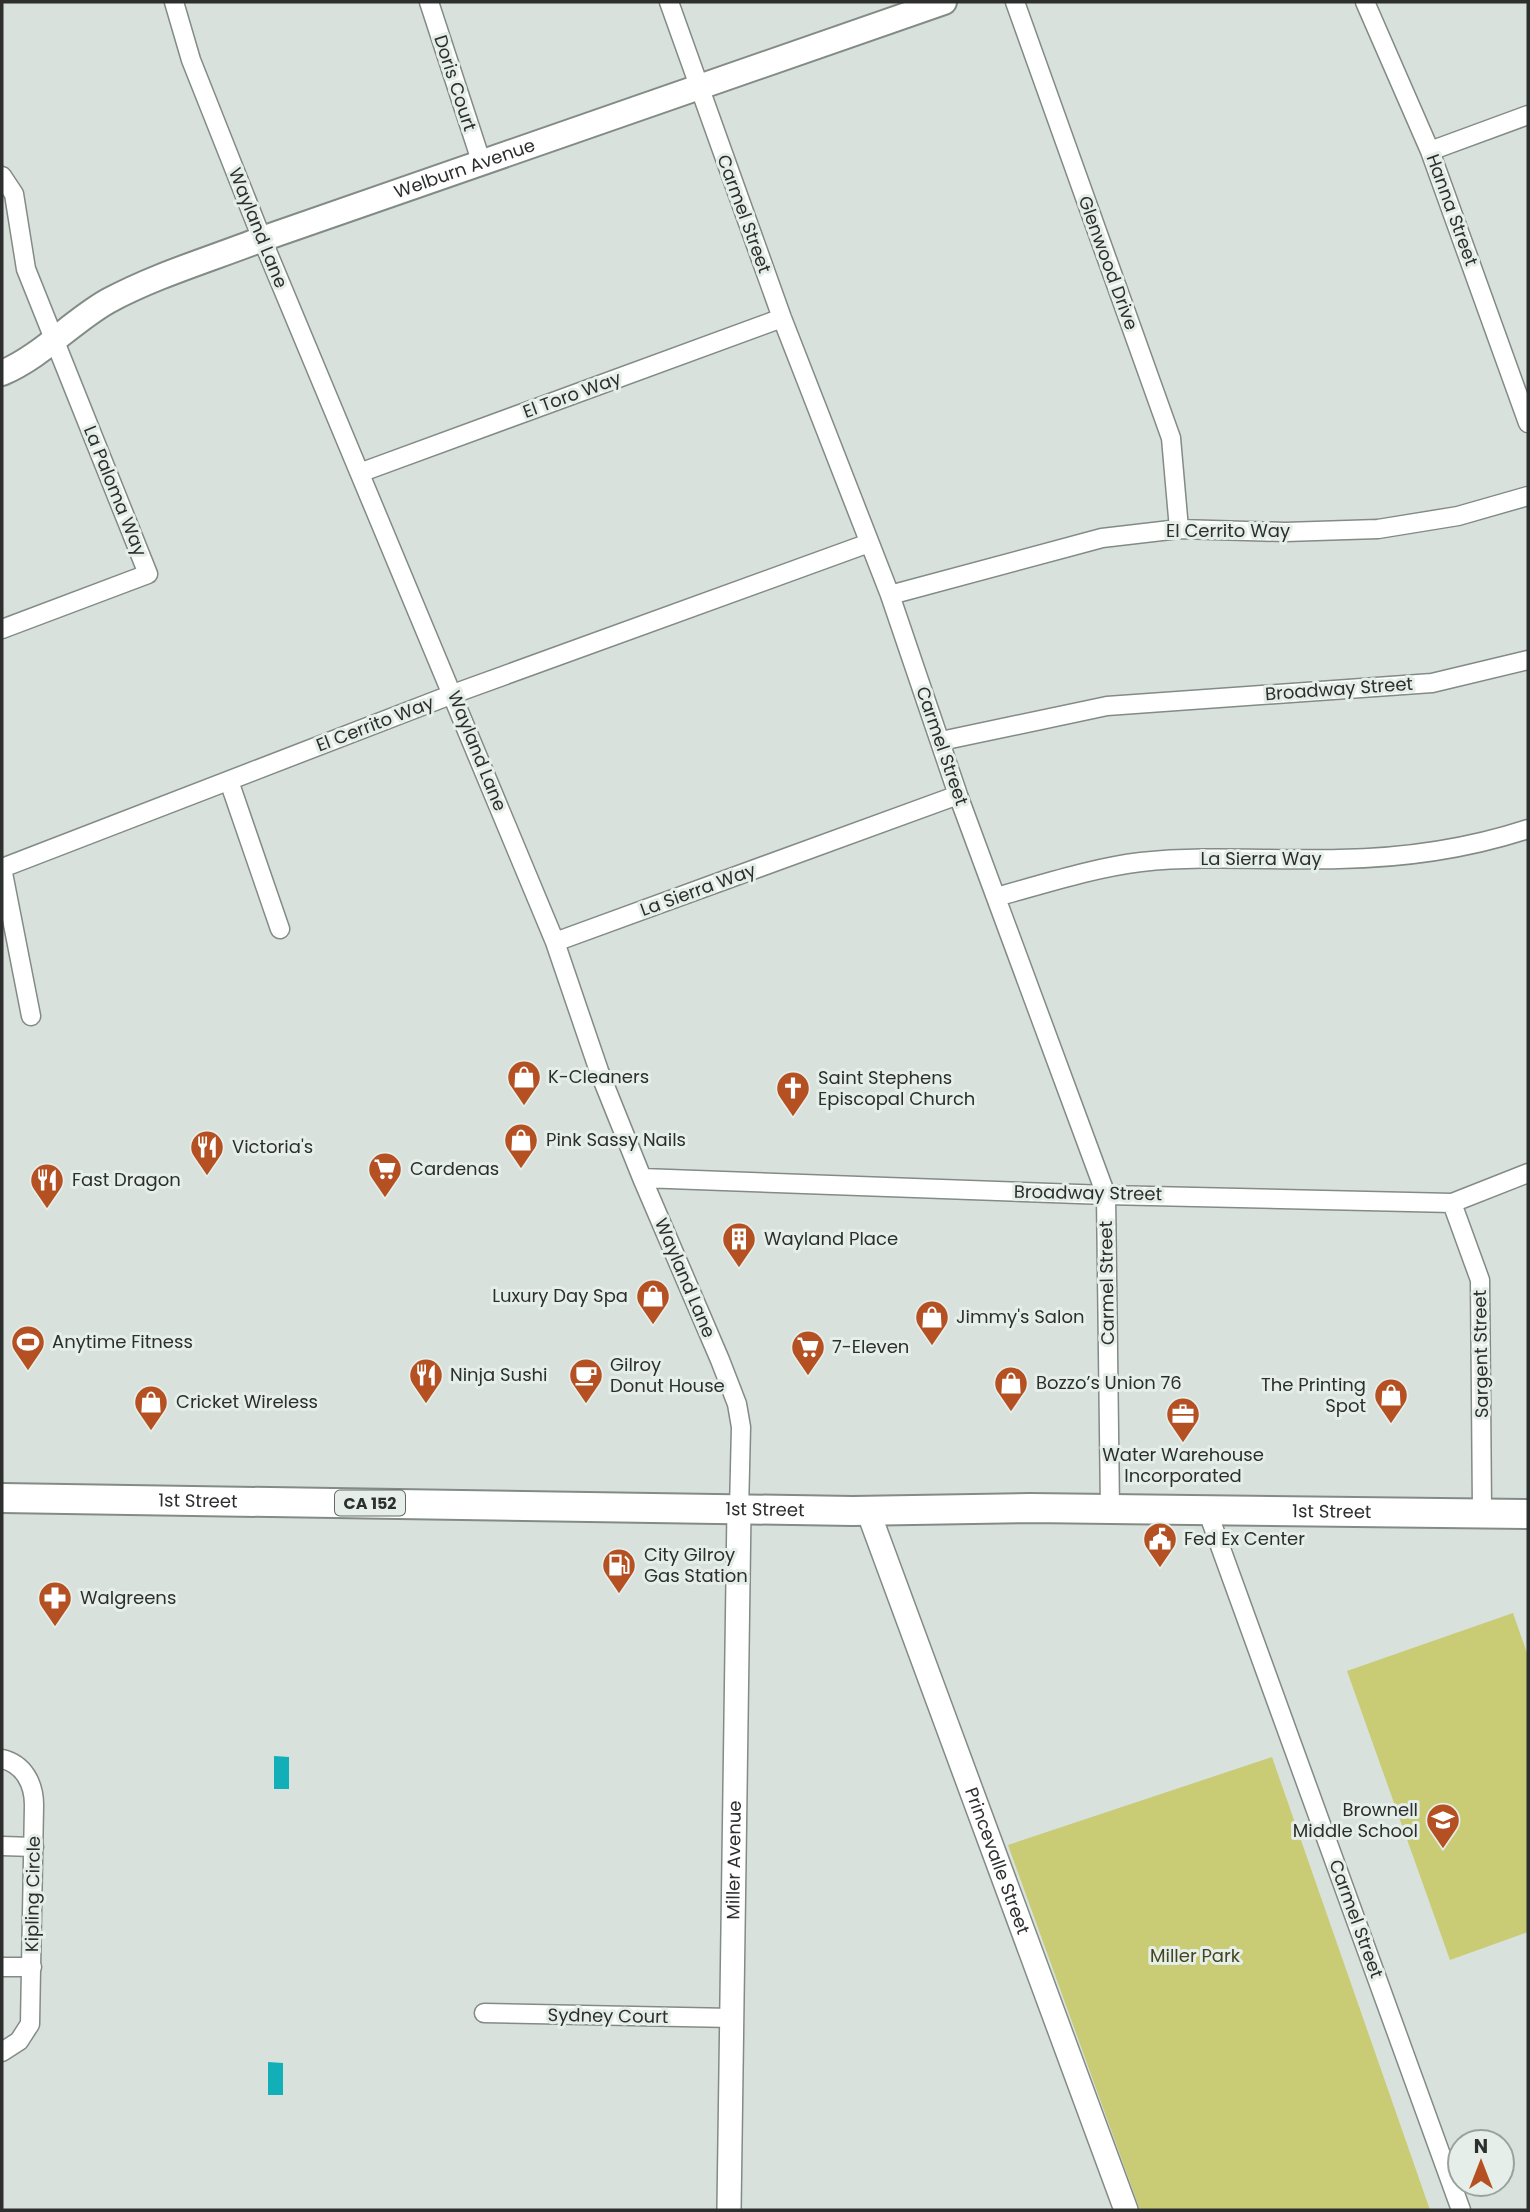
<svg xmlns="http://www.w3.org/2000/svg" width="1530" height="2212" font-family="Poppins,sans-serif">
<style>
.green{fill:#c9cc75}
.water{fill:#12afb8}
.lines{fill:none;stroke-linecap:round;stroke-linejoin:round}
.minor-casing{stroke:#838b86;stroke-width:21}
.tertiary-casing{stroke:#838b86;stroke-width:26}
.secondary-casing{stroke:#838b86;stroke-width:28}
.primary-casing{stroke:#838b86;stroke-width:32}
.minor{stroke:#fff;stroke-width:18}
.tertiary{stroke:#fff;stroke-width:23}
.secondary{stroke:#fff;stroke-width:24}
.primary{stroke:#fff;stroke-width:28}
.labels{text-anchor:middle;stroke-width:6;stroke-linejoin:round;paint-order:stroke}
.shield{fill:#e5eee8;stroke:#646865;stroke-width:2}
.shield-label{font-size:16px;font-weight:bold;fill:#2c2f2d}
.street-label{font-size:18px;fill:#2c2f2d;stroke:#e5eee8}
.poi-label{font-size:18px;fill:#2c2f2d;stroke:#e5eee8;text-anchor:start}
.park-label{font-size:18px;fill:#43451e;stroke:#e5eee8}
</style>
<rect width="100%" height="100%" fill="#d8e1db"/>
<!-- green -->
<path class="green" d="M1513 1613 1528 1656V1932L1450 1960 1347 1671Z
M1272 1757 1430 2210H1140L1008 1845Z"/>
<!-- water -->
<path class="water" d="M274 1756 289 1757V1789H274Z
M268 2062 283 2063V2095H268Z"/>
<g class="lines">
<!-- minor casing -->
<g class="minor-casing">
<path id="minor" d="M174 2 191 60 262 239 555 942 599 1071 642 1178 720 1360 737 1404 741 1427 739 1510
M429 2 482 164
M669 2 782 318 890 595 958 795 1106 1195 1110 1509
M1015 2 1171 438 1179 529
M1365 2 1430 151 1528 423
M1430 151 1528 115
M2 176 14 194 26 269 148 574 2 629
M362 472 782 318
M890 595 1102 538 1179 529 1285 532 1378 529 1458 516 1528 496
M941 741 1107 706 1432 683 1528 660
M229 781 280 929
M2 868 453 694 869 543
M2 868 31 1016
M996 897C1044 884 1092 868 1141 862 1207 855 1273 861 1339 859 1403 858 1467 849 1528 829
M555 942 958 795
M642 1178 1106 1195 1452 1203 1528 1173
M1452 1203 1480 1280 1482 1511
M1207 1510 1461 2210
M2 1759C24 1764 34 1784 34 1805L30 2024 19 2041 2 2052
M2 1846 34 1847
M2 1967H32
M484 2013 732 2018"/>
</g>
<!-- tertiary casing -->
<g class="tertiary-casing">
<g id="tertiary">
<path id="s1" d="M868 1511 1126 2210"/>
<path id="s2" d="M729 2210 739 1510"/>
</g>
</g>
<!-- secondary casing -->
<g class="secondary-casing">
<g id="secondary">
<path id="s3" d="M2 373C42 356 71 322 108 301 156 275 211 259 262 239L944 2"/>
</g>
</g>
<!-- primary casing -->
<g class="primary-casing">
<g id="primary">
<path id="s4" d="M2 1498 853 1511 1030 1508 1528 1514"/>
</g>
</g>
<!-- minor -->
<use href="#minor" class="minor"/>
<!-- tertiary -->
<use href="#tertiary" class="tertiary"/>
<!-- secondary -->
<use href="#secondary" class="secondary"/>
<!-- primary -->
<use href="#primary" class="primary"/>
</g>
<!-- icons -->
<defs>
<g id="shop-pin" transform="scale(1.75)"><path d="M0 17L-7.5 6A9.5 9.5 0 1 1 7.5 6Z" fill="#b55022" stroke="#e5eee8"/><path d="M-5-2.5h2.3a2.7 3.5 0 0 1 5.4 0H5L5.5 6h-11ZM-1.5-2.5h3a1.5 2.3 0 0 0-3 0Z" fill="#fff"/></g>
<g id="church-pin" transform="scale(1.75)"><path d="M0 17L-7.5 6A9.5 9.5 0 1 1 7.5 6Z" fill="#b55022" stroke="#e5eee8"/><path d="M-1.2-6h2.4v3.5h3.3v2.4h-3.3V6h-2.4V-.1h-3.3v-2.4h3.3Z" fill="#fff"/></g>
<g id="restaurant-pin" transform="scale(1.75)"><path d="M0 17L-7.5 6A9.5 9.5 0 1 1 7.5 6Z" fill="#b55022" stroke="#e5eee8"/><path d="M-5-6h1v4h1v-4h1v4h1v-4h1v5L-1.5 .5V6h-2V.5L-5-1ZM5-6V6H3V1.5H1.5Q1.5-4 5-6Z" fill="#fff"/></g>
<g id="supermarket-pin" transform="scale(1.75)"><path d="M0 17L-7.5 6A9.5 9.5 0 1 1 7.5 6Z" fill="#b55022" stroke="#e5eee8"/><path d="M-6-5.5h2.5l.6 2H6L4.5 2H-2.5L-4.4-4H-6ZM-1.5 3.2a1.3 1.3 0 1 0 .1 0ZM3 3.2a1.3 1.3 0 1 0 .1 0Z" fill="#fff"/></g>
<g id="building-pin" transform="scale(1.75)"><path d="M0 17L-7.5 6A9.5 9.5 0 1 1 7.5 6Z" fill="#b55022" stroke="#e5eee8"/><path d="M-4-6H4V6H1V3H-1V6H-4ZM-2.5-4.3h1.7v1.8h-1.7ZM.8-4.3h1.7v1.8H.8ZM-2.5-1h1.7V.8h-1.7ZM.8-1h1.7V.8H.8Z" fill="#fff"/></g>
<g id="stadium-pin" transform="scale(1.75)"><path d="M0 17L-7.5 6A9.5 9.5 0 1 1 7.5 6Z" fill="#b55022" stroke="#e5eee8"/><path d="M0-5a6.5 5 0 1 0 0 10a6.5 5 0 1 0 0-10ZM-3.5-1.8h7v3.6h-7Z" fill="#fff"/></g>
<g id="cafe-pin" transform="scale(1.75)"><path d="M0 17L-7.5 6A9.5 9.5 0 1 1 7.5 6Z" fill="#b55022" stroke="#e5eee8"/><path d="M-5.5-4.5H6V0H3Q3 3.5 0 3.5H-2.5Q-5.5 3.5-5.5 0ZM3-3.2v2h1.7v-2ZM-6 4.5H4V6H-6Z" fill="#fff"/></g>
<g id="office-pin" transform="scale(1.75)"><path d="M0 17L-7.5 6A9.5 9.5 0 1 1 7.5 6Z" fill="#b55022" stroke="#e5eee8"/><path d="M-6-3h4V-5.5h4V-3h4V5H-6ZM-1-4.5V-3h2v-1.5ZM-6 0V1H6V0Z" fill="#fff"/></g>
<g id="civic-pin" transform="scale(1.75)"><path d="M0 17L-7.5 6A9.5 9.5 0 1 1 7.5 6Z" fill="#b55022" stroke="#e5eee8"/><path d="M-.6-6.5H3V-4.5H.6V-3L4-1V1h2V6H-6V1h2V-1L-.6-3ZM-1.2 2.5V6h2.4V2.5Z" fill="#fff"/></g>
<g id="fuel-pin" transform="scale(1.75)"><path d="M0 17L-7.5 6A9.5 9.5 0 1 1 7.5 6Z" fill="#b55022" stroke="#e5eee8"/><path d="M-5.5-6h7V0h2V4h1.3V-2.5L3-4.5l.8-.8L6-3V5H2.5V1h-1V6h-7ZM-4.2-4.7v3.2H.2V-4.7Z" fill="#fff"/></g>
<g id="pharmacy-pin" transform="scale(1.75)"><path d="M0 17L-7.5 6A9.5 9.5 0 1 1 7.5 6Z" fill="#b55022" stroke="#e5eee8"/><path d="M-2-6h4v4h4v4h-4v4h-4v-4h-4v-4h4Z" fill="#fff"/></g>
<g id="school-pin" transform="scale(1.75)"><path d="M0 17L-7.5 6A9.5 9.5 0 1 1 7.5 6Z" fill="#b55022" stroke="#e5eee8"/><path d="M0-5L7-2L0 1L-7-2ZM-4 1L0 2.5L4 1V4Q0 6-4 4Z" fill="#fff"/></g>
</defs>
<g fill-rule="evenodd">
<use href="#shop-pin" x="524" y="1077"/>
<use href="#church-pin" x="793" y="1088"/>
<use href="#shop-pin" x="521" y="1140"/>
<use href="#restaurant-pin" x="207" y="1147"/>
<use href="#supermarket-pin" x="385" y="1169"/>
<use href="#restaurant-pin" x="47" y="1180"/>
<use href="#building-pin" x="739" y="1239"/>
<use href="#shop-pin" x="653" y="1296"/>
<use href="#shop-pin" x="932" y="1317"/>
<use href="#stadium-pin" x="28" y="1342"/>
<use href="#supermarket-pin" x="808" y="1347"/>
<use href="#restaurant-pin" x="426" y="1375"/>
<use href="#cafe-pin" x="586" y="1375"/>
<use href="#shop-pin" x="1011" y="1383"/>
<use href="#shop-pin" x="1391" y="1395"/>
<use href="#shop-pin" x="151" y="1402"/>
<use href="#office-pin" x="1183" y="1414"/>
<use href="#civic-pin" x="1160" y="1539"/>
<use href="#fuel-pin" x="619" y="1565"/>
<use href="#pharmacy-pin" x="55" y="1598"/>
<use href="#school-pin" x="1443" y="1820"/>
</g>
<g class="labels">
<!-- shield labels -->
<rect class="shield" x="335" y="1490.5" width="70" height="25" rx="5"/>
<g class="shield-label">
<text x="370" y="1509">CA 152</text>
</g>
<!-- street labels -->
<g class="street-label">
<text transform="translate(455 83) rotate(72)" y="6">Doris Court</text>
<text dy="6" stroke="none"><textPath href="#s3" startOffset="509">Welburn Avenue</textPath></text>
<text transform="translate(1452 210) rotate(70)" y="6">Hanna Street</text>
<text transform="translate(744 214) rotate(70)" y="6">Carmel Street</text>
<text transform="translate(258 228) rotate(68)" y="6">Wayland Lane</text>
<text transform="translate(1108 263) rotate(70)" y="6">Glenwood Drive</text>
<text transform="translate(572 395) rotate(-20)" y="6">El Toro Way</text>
<text transform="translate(115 491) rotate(68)" y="6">La Paloma Way</text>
<text x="1228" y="537">El Cerrito Way</text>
<text transform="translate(1339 689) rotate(-4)" y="6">Broadway Street</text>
<text transform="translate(375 724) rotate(-21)" y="6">El Cerrito Way</text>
<text transform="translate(942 746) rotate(71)" y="6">Carmel Street</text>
<text transform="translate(477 751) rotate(68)" y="6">Wayland Lane</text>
<text x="1261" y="865">La Sierra Way</text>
<text transform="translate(698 890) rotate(-20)" y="6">La Sierra Way</text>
<text transform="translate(1088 1193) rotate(1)" y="6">Broadway Street</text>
<text transform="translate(685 1278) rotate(67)" y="6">Wayland Lane</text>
<text transform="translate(1107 1283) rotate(-91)" y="6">Carmel Street</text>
<text transform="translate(1481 1354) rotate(-91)" y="6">Sargent Street</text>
<text dy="6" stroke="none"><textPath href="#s4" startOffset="196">1st Street</textPath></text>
<text dy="6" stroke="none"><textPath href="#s4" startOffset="763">1st Street</textPath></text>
<text dy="6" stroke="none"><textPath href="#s4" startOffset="1330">1st Street</textPath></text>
<text dy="6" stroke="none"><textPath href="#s2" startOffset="350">Miller Avenue</textPath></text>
<text dy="6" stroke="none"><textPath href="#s1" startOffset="373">Princevalle Street</textPath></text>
<text transform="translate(33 1894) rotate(-89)" y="6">Kipling Circle</text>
<text transform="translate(1356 1919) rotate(70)" y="6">Carmel Street</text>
<text transform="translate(608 2016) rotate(1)" y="6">Sydney Court</text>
</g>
<!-- poi labels -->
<g class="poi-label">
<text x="548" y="1083">K-Cleaners</text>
<text x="818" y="1084">Saint Stephens<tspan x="818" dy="21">Episcopal Church</tspan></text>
<text x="546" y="1146">Pink Sassy Nails</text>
<text x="232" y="1153">Victoria's</text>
<text x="410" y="1175">Cardenas</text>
<text x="72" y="1186">Fast Dragon</text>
<text x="764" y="1245">Wayland Place</text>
<text x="628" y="1302" text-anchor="end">Luxury Day Spa</text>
<text x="956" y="1323">Jimmy's Salon</text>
<text x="52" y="1348">Anytime Fitness</text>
<text x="832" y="1353">7-Eleven</text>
<text x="610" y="1371">Gilroy<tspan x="610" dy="21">Donut House</tspan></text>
<text x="450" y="1381">Ninja Sushi</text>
<text x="1036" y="1389">Bozzo’s Union 76</text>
<text x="1366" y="1391" text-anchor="end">The Printing<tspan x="1366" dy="21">Spot</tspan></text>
<text x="176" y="1408">Cricket Wireless</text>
<text x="1183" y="1461" text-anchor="middle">Water Warehouse<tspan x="1183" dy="21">Incorporated</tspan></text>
<text x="1184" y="1545">Fed Ex Center</text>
<text x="644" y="1561">City Gilroy<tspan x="644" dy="21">Gas Station</tspan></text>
<text x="80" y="1604">Walgreens</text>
<text x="1418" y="1816" text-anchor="end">Brownell<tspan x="1418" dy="21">Middle School</tspan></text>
</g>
<!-- park labels -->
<g class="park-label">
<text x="1195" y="1962">Miller Park</text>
</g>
</g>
<!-- border -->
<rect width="1530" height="2212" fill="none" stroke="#2c2f2d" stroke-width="7"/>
<!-- north arrow -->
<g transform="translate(1481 2163)"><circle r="33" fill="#e5eee8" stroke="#9ba29d" stroke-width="2"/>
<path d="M0-5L12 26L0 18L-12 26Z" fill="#b55022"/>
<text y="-10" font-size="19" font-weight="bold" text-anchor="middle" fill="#2c2f2d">N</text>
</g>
</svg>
